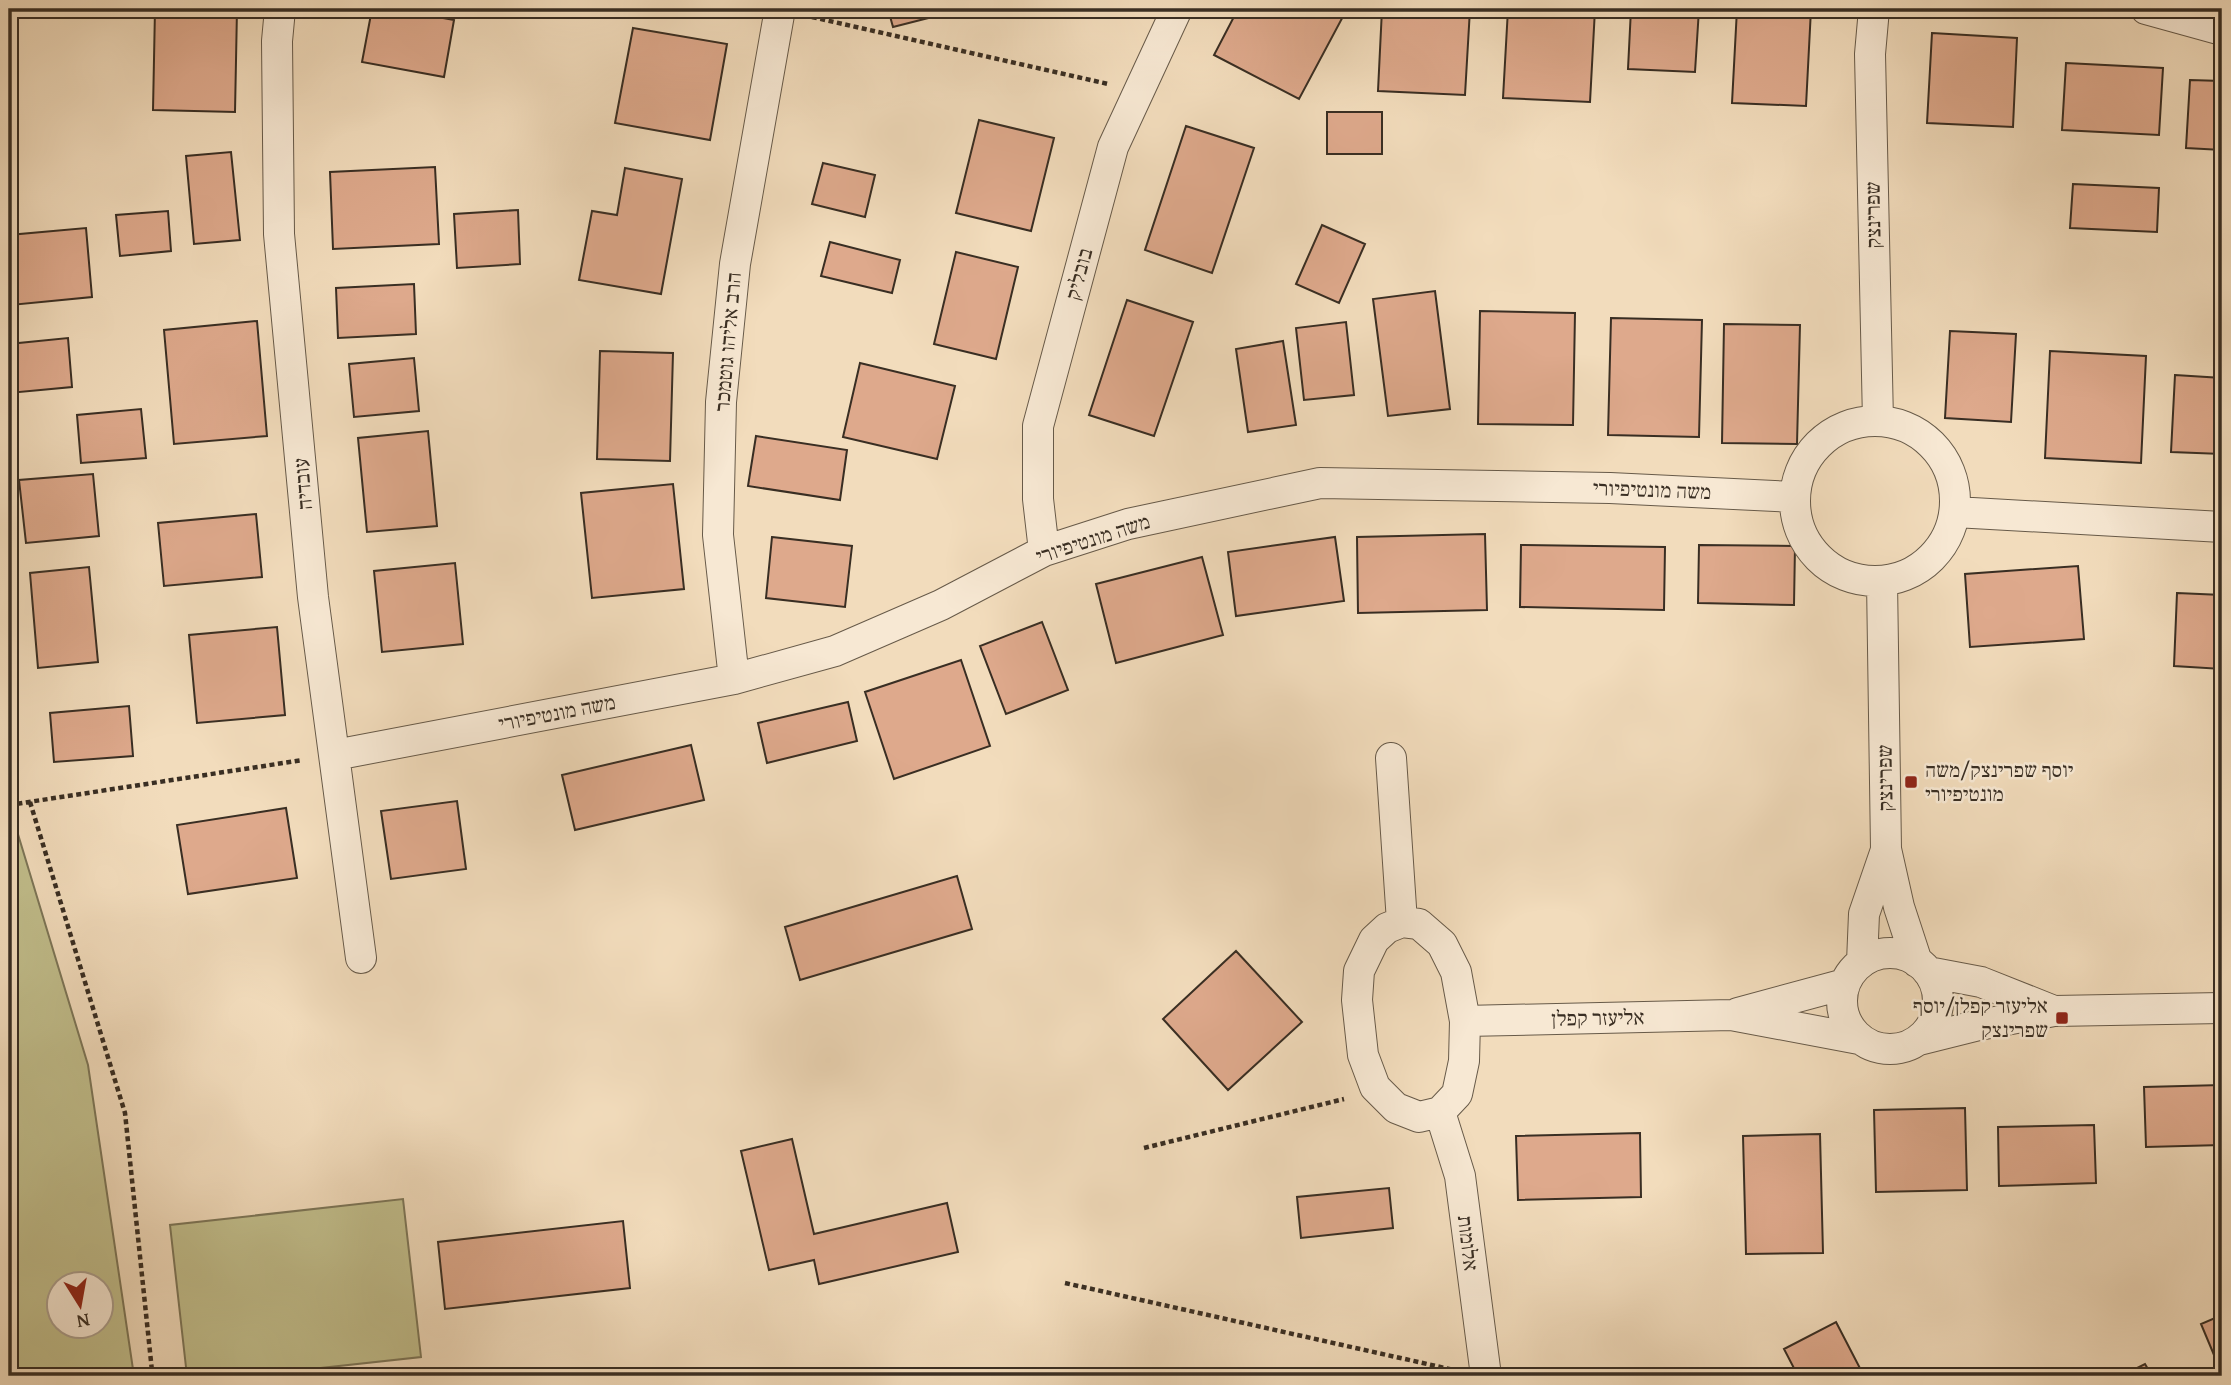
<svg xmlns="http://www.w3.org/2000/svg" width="2231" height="1385" font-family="'Gentium Book Plus','Frank Ruhl Libre',serif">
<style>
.green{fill:#c1be8c;stroke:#7d7658;stroke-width:2;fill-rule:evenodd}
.building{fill:#dea98c;stroke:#392e23;stroke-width:2}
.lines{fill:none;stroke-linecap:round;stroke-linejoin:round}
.street-casing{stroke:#675a49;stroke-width:32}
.path{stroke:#392e23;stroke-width:4.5;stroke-dasharray:5 3.5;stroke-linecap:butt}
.street{stroke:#f7e8d3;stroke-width:30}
.poi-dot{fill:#8f2418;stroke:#f7e8d3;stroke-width:2.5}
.labels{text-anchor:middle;stroke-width:5;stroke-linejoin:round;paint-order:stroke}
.street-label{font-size:21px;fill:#392e23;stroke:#f7e8d3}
.poi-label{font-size:21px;fill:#392e23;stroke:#f7e8d3;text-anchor:start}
</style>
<rect width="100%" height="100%" fill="#f2dcbc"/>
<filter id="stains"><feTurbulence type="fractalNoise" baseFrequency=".00286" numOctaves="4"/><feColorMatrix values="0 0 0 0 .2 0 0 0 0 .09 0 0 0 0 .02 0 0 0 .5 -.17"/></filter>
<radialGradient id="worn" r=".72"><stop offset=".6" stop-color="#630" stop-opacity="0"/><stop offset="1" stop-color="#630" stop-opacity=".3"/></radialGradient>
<!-- green -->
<path class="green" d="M9 831H17L88 1065 134 1376H9ZM60 1284H102V1326H60Z
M403 1199 421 1357 247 1376H187L170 1225Z"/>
<!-- building -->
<path class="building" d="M155 9H237L235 112 153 110Z
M372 9H394L454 20 444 77 362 62Z
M888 9H951L952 12 893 27Z
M1238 9H1347L1299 99 1214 55Z
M1382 9H1470L1465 95 1378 91Z
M1508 9H1595L1590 102 1503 98Z
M1631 9H1699L1695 72 1628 69Z
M1737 9H1811L1806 106 1732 103Z
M633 28 727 44 710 140 615 123Z
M1932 33 2017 38 2013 127 1927 123Z
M2066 63 2163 68 2159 135 2062 130Z
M2190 80 2222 81V150L2186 148Z
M1327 112H1382V154H1327Z
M979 120 1054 138 1031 231 956 213Z
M1186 126 1254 148 1212 273 1145 250Z
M231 152 240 240 194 244 186 156Z
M823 163 875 175 865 217 812 204Z
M435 167 439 244 333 249 330 172Z
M625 168 682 179 661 294 579 280 592 211 617 215Z
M2073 184 2159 188 2157 232 2070 228Z
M518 210 520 264 457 268 454 214Z
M168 211 171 251 120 256 116 215Z
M1322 225 1365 244 1339 303 1296 284Z
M86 228 92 297 11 305 9 235Z
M830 242 900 260 892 293 821 276Z
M956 252 1018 267 996 359 934 344Z
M414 284 416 334 338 338 336 288Z
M1435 291 1450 409 1388 416 1373 299Z
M1127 300 1193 322 1154 436 1089 415Z
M1480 311 1575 313 1573 425 1478 424Z
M1611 318 1702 320 1699 437 1608 435Z
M257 321 267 436 174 444 164 330Z
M1346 322 1354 395 1304 400 1296 328Z
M1724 324 1800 325 1797 444 1722 443Z
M1950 331 2016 334 2011 422 1945 418Z
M68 338 72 387 9 393V344Z
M1283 341 1296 425 1248 432 1236 349Z
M600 351 673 353 670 461 597 459Z
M2050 351 2146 356 2141 463 2045 458Z
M414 358 419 411 354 417 349 364Z
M860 363 955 386 937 459 843 437Z
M2175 375 2222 378V454L2171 452Z
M141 409 146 458 81 463 77 415Z
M428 431 437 526 367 532 358 438Z
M756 436 847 450 840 500 748 486Z
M93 474 99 536 26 543 19 480Z
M673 484 684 589 592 598 581 493Z
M256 514 262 577 164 586 158 523Z
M1485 534 1487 610 1358 613 1357 537Z
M772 537 852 546 845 607 766 598Z
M1335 537 1344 601 1236 616 1228 552Z
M1521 545 1665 547 1664 610 1520 607Z
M1699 545 1795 546 1794 605 1698 603Z
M1202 557 1223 635 1116 663 1096 584Z
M455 563 463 644 382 652 374 571Z
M2078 566 2084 639 1970 647 1965 574Z
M89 567 98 662 38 668 30 573Z
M2177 593 2222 595V669L2174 666Z
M1042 622 1068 690 1006 714 980 646Z
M277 627 285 715 197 723 189 635Z
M961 660 990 746 894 779 865 692Z
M848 702 857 741 767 763 758 723Z
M129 706 133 756 54 762 50 713Z
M691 745 704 800 575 830 562 775Z
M457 801 466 869 391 879 381 811Z
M286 808 297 878 188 894 177 825Z
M957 876 972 929 800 980 785 927Z
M1236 951 1302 1022 1228 1090 1163 1019Z
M2222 1085V1145L2146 1147 2144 1087Z
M1965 1108 1967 1190 1876 1192 1874 1110Z
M2094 1125 2096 1183 1999 1186 1998 1127Z
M1640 1133 1641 1197 1518 1200 1516 1136Z
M1820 1134 1823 1253 1746 1254 1743 1136Z
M792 1139 814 1234 947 1203 958 1252 819 1284 814 1260 769 1270 741 1151Z
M1389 1188 1393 1228 1301 1238 1297 1197Z
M623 1221 630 1288 445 1309 438 1242Z
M2222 1315V1374L2201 1324Z
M1836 1322 1864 1376H1798L1784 1349Z
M2145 1364 2152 1376H2121Z"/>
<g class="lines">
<!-- street casing -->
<g class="street-casing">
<path id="street" d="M280 9 277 41 279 234 313 597 361 958
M1874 9 1870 54 1878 421
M2146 9 2222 30
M1795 501a80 80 0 1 1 160 0a80 80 0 1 1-160 0Z
M1955 512 2222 527
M1044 551 1038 499V426L1113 147 1177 9
M1882 581 1886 849 1899 907 1917 962
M734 679 718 535 721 402 735 264 780 9
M335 755 734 679 835 651 941 605 1044 551 1128 524 1320 483 1610 488 1795 497
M1391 758 1402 922
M1402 922 1419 924 1442 944 1456 972 1465 1021 1464 1061 1457 1094 1440 1112 1419 1117 1396 1108 1375 1087 1363 1055 1357 1000 1359 971 1374 940 1387 928Z
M1842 1001a48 48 0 1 1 96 0a48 48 0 1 1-96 0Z
M1862 962 1864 914 1886 850
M1928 972 1981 982 2054 1011
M1738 1013 1845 984
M1465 1021 1731 1015 1859 1039
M1919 1040 1979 1025 2054 1011 2222 1008
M1440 1112 1460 1176 1486 1376"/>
</g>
<!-- path -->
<path class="path" d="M812 17 1108 84
M30 802 125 1113 152 1371 154 1376
M9 805 303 760
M1144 1148 1344 1099
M1065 1283 1454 1370"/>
<!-- street -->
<use href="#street" class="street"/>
</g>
<!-- markers -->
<g class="poi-dot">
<rect x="1904" y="775" width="14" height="14" rx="3.5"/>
<rect x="2055" y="1011" width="14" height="14" rx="3.5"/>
</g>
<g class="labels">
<!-- street labels -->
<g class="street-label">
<text transform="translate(1873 215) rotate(-91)" y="7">שפרינצק</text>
<text transform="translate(1079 274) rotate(-75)" y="7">בובליק</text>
<text transform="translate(728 342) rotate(-85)" y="7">הרב אליהו גוטמכר</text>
<text transform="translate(303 484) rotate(-95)" y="7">עובדיה</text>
<text transform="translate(1652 490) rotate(2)" y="7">משה מונטיפיורי</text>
<text transform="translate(1093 539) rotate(-18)" y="7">משה מונטיפיורי</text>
<text transform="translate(557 713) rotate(-11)" y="7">משה מונטיפיורי</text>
<text transform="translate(1885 778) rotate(-91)" y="7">שפרינצק</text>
<text transform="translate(1598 1018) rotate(-1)" y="7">אליעזר קפלן</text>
<text transform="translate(1468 1243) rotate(83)" y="7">אלומות</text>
</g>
<!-- poi labels -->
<g class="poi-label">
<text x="1925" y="777">יוסף שפרינצק/משה<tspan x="1925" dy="24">מונטיפיורי</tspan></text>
<text x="2048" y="1013" text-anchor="end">אליעזר קפלן/יוסף<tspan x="2048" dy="24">שפרינצק</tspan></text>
</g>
</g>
<!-- margin -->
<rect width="2231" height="1385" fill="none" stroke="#f2dcbc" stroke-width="35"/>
<rect x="10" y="10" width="2210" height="1364" fill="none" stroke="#392e23" stroke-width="3.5"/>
<rect x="18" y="18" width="2196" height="1350" fill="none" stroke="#392e23" stroke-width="2"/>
<!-- north arrow -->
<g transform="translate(80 1305) rotate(169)"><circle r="33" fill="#f7e8d3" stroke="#ab9e8d" stroke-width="2"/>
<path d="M0-5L12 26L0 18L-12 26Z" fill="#8f2418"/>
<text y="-10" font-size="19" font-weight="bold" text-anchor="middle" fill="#392e23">N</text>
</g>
<rect width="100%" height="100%" filter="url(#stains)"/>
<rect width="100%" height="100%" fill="url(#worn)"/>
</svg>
